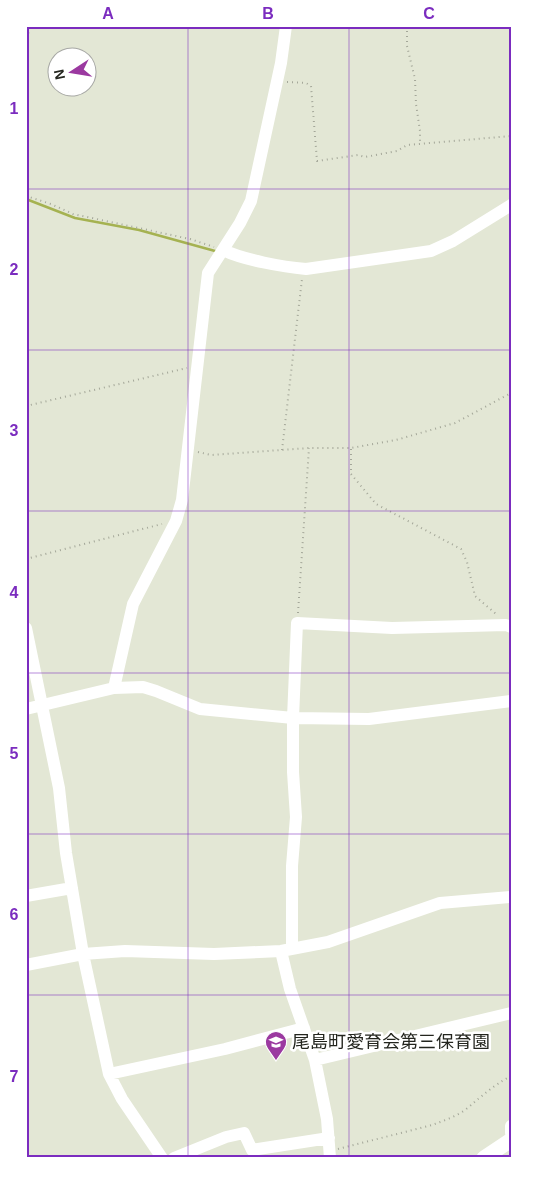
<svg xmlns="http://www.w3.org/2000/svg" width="537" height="1184" font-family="Helvetica,'Noto Sans JP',sans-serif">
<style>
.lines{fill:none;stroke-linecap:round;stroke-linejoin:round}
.stream{stroke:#a5b251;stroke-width:2.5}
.path{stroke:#a4a799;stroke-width:2;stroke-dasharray:1 4;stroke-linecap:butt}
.minor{stroke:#fff;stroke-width:12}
.major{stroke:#fff;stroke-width:15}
.grid{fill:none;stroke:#7b2cbf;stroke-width:1;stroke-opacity:0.55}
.labels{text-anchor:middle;stroke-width:5;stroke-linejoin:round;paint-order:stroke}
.poi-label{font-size:18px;fill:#23251e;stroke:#fff;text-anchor:start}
.neatline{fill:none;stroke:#7b2cbf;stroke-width:2}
.grid-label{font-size:16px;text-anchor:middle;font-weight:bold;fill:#7b2cbf}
</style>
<rect width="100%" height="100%" fill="#e3e7d5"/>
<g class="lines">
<!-- stream -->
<path class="stream" d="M26 199 75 218 139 230 215 251"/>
<!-- path -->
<path class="path" d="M407 26V46L415 79 416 104 420 131V143
M26 43 30 26
M287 82 306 83 311 86 317 161 358 155 365 157 397 151 407 145 511 136
M26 196 51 204 73 214 190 239 214 247
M26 406 187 368
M351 449V474L376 504 461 549 467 562 475 596 496 614
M282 450 302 279
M198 452 211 455 309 448H351L396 440 455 423 511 393
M26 559 162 524
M298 613 309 448
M338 1149 432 1125C443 1121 455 1117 465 1110 481 1097 492 1086 511 1076"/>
<!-- minor -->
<path class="minor" d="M223 250C244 260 283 267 306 269L431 251 453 241 511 205
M26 628 59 788 66 853 83 954 109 1074 122 1099 162 1158
M114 688 133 604 176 521 182 500 208 273 240 223 251 201 281 63 286 26
M26 709 114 688 143 687 156 691 200 709 293 718 369 719 511 701
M26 896 72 888
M292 949V866L296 817 293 772V718L297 623 392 628 506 625 511 627
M281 951 290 989 315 1060 327 1119 330 1158
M26 965 83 954 125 951 214 954 281 951 328 942 440 903 511 897
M315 1060 511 1013
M109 1074 225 1049 304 1028
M511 1126V1133
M174 1158 226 1137 244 1133 252 1150 329 1138"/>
<!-- major -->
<path class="major" d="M484 1158 511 1140"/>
</g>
<!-- grid -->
<path class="grid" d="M188 26V1158M349 26V1158M26 189H511M26 350H511M26 511H511M26 673H511M26 834H511M26 995H511"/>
<!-- icons -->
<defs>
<g id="school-pin" transform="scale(1.125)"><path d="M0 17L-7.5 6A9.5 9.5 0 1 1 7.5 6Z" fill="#9b39a0" stroke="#fff"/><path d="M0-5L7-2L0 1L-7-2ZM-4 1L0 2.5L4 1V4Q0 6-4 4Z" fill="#fff"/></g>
</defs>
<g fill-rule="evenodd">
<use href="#school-pin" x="276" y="1042"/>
</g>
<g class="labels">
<!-- poi labels -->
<g class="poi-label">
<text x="292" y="1048">尾島町愛育会第三保育園</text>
</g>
</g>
<!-- border -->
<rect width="537" height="1184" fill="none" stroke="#ffffff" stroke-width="55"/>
<!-- north arrow -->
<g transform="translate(72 72) rotate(258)"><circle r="24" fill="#ffffff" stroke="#a7a8a5"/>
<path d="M0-4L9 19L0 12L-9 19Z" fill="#9b39a0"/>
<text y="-8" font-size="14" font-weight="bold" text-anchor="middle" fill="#23251e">N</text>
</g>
<rect x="28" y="28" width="482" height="1128" class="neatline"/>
<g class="grid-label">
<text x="108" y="19">A</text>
<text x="268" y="19">B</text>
<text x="429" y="19">C</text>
<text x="14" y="114">1</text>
<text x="14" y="275">2</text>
<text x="14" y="436">3</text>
<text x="14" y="598">4</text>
<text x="14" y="759">5</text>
<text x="14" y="920">6</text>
<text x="14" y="1082">7</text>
</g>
</svg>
